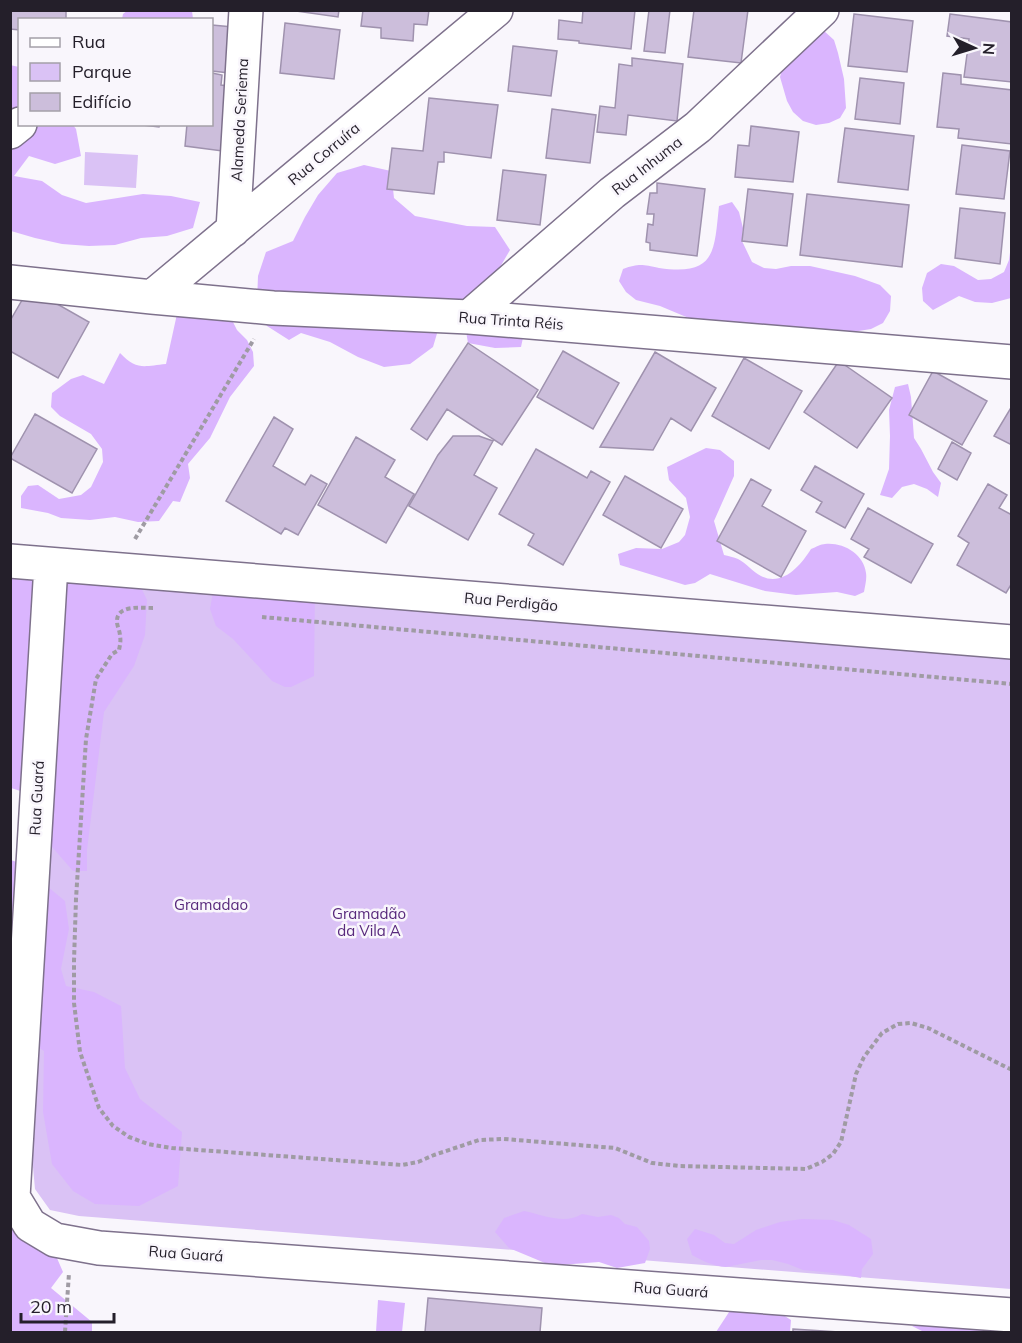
<svg xmlns="http://www.w3.org/2000/svg" width="1022" height="1343" font-family="Mulish,sans-serif">
<style>
.green{fill:#dac2f5}
.forest{fill:#dab5fe}
.building{fill:#ccbedb;stroke:#9f92ae;stroke-width:1.5}
.lines{fill:none;stroke-linecap:round;stroke-linejoin:round}
.minor-casing{stroke:#7e718c;stroke-width:36}
.path{stroke:#9f9ba3;stroke-width:4;stroke-dasharray:4.5 3;stroke-linecap:butt}
.minor{stroke:#fff;stroke-width:33}
.labels{text-anchor:middle;stroke-width:5;stroke-linejoin:round;paint-order:stroke}
.street-label{font-size:15px;fill:#241f2a;stroke:#f9f6fc}
.park-label{font-size:15px;fill:#58297c;stroke:#f9f6fc}
</style>
<rect width="100%" height="100%" fill="#f9f6fc"/>
<!-- green -->
<path class="green" d="M85 152 138 155 136 188 84 185Z
M67 581 1011 659V1289L79 1216 50 1210 35 1189 31 1145Z"/>
<!-- forest -->
<path class="forest" d="M128 10 192 11 193 19H122L123 14Z
M823 30 834 40 838 53 844 79 846 108 840 118 829 123 816 125 803 121 793 112 787 101 780 77 784 63Z
M10 65 19 67 20 124 73 125 76 129 81 156 55 164 29 156 14 176 42 181 62 195 86 203 143 194 171 196 200 202 193 228 167 236 141 238 115 245 89 246 62 244 35 238 11 231Z
M364 165 391 171 394 198 415 216 467 226 495 227 510 250 496 274 510 298 527 319 521 347 495 348 468 343 466 331 441 320 433 347 410 364 384 367 358 357 330 342 301 333 289 340 267 326 257 302 258 276 266 252 293 241 305 217 318 195 337 173Z
M732 202 739 212 743 228 742 241 752 262 764 268 776 269 791 266H810L855 276 880 285 891 296 890 311 883 323 871 329 846 333 703 324 660 306 636 300 626 292 619 281 623 269C640 263 643 265 659 268 716 276 714 252 719 206Z
M1011 245V298L992 303 975 302 959 296 933 310 923 301 922 288 927 273 941 264 954 266 978 280 991 279 1004 272 1009 260Z
M177 314 231 318 237 330 247 340 253 352 254 366 230 397 210 438 188 464 190 478 180 502 173 501 159 521 138 522 115 517 90 520 61 518 48 513 21 508V496L28 486 38 485 59 499 81 495 91 487 103 462 102 449 91 434 60 416 51 407 52 393 71 379 83 375 104 384 120 353C137 371 144 366 166 364Z
M908 384 911 397 914 438 921 449 933 472 941 483 938 497 927 489 914 484 902 487 892 498 880 495 889 469 890 436 889 410 895 387Z
M706 448 720 450 734 461V476L714 521 724 555C728 556 734 557 738 559 746 563 753 572 761 576 783 587 801 565 811 549 816 547 821 544 825 544 843 542 864 554 866 573 867 579 865 586 864 592L855 596 837 592 796 595 765 591 710 574 695 583 685 585 620 565 618 554 636 548 662 549 679 542 685 535 690 517 686 498 669 480 667 467Z
M267 564 315 589 314 676 291 687H285L272 681 233 639 216 626 210 609 213 592 234 568Z
M10 566 137 579 147 600 145 635 134 666 104 712 87 850V871H73L46 840 39 797 11 788Z
M11 860 19 863 65 901 69 929 61 969 66 986 94 992 121 1006 125 1068 140 1099 182 1132 178 1186 139 1206 95 1204 73 1191 52 1164 43 1112 44 1051 11 1030Z
M524 1211C543 1215 565 1225 582 1214L598 1217 611 1215 619 1218 625 1224 637 1227 649 1241 650 1249 645 1263 617 1268 599 1262 560 1265 545 1263 509 1248 495 1232 504 1218Z
M10 1216 50 1242 63 1272 51 1288 92 1322V1332H11Z
M802 1219 833 1220 849 1225 871 1239 873 1254 862 1269 861 1278 834 1273 803 1270 788 1264 772 1260H761L726 1267C713 1266 703 1261 692 1255L687 1239 695 1229 714 1235 725 1243 734 1244 756 1230 780 1222Z
M758 1299 791 1320 790 1332H716L733 1306Z
M378 1300 405 1303 402 1332H376Z
M1011 1323V1332H924L912 1326Z"/>
<!-- building -->
<path class="building" d="M10 10H66V20H20V30L10 29Z
M289 10H339L338 17Z
M363 10H429L427 25 414 24 413 41 381 38V28L361 26Z
M583 10H635L631 49 579 43V41L558 39 559 20 582 23Z
M649 10H670L665 53 644 51Z
M694 10H748L741 63 688 57Z
M854 14 913 21 907 72 848 66Z
M950 14 1012 22V82L964 77 969 39 947 36Z
M285 23 340 30 334 79 280 73Z
M212 25 243 28 238 74 212 71Z
M513 46 557 51 551 96 508 91Z
M632 58 683 64 677 121 628 115 626 135 597 132 600 106 615 108 619 64 632 66Z
M212 73 222 75 221 85 237 87 230 152 185 146 187 124H212Z
M943 73 961 75V84L1012 90V144L958 138 959 129 937 127Z
M860 78 904 83 900 124 855 119Z
M429 98 498 105 491 158 444 152V162H438L434 194 387 189 392 148 423 151Z
M552 109 596 115 590 163 546 158Z
M134 124H160L159 127Z
M751 126 799 132 793 182 735 177 738 145 749 146Z
M845 128 914 136 908 190 838 182Z
M962 145 1010 151 1004 199 956 194Z
M503 170 546 175 540 225 497 220Z
M657 183 705 189 697 256 650 250V243L646 242 648 224 653 225 654 214H647L650 193H657Z
M748 189 793 194 787 246 742 241Z
M807 194 909 205 902 267 800 255Z
M960 208 1005 213 1000 264 955 258Z
M29 288 89 322 58 378 10 351V321Z
M468 343 538 390 502 445 447 409 427 440 411 429Z
M563 351 619 383 593 429 537 397Z
M655 352 716 388 691 431 671 418 653 450 600 447Z
M744 358 802 391 769 449 712 416Z
M839 361 892 398 857 448 804 412Z
M933 371 987 401 962 445 909 415Z
M1012 406V445L994 436Z
M35 414 97 449 72 493 10 458Z
M274 417 293 429 273 466 305 485 311 475 327 484 298 535 285 528 281 534 226 501Z
M453 436H479L493 441 474 475 497 488 468 540 409 506 438 455Z
M356 437 395 460 385 477 414 494 386 543 318 505Z
M952 442 971 453 957 480 938 469Z
M536 449 587 478 591 471 610 482 563 565 528 545 534 534 499 514Z
M815 466 864 494 845 528 816 512 822 502 801 490Z
M625 476 683 509 661 548 603 515Z
M751 479 771 490 762 506 806 531 781 577 717 541Z
M988 484 1007 495 999 508 1012 515V583L1006 593 957 565 969 543 958 536Z
M868 508 933 544 911 583 864 557 869 549 851 539Z
M428 1298 542 1308 540 1332H425Z
M793 1329 839 1332H793Z"/>
<g class="lines">
<!-- minor casing -->
<g class="minor-casing">
<path id="minor" d="M10 132 20 124
M233 230 246 10
M10 282 152 297 273 308 469 317 1012 362
M152 297 496 10
M469 317 612 193 698 127 822 10
M10 561 1012 642
M51 565 13 1197 30 1225 55 1240 99 1248 1012 1315"/>
</g>
<!-- path -->
<path class="path" d="M135 539 254 339
M153 608C142 608 116 604 117 622 117 626 120 631 120 636 121 641 120 645 119 650L112 654 96 679 86 739 76 899 74 961V1003L80 1052 99 1108 113 1126 129 1137 148 1144 172 1148 402 1165 418 1162 434 1155 479 1140 504 1139 615 1148 652 1163 679 1166 806 1169 822 1162 833 1154 841 1142 856 1074 864 1057 882 1033 898 1024 911 1023 928 1028 1012 1070
M262 617 1012 684
M65 1332 69 1273"/>
<!-- minor -->
<use href="#minor" class="minor"/>
</g>
<g class="labels">
<!-- street labels -->
<g class="street-label">
<text transform="translate(240 120) rotate(-87)" y="5">Alameda Seriema</text>
<text transform="translate(324 154) rotate(-40)" y="5">Rua Corruíra</text>
<text transform="translate(647 166) rotate(-38)" y="5">Rua Inhuma</text>
<text transform="translate(511 321) rotate(4)" y="5">Rua Trinta Réis</text>
<text transform="translate(511 602) rotate(5)" y="5">Rua Perdigão</text>
<text transform="translate(37 798) rotate(-87)" y="5">Rua Guará</text>
<text transform="translate(186 1254) rotate(4)" y="5">Rua Guará</text>
<text transform="translate(671 1290) rotate(4)" y="5">Rua Guará</text>
</g>
<!-- park labels -->
<g class="park-label">
<text x="211" y="910">Gramadao</text>
<text x="369" y="919">Gramadão<tspan x="369" dy="17">da Vila A</tspan></text>
</g>
</g>
<!-- border -->
<rect width="1022" height="1343" fill="none" stroke="#241f2a" stroke-width="24"/>
<!-- legend -->
<rect x="18" y="18" width="195" height="108" fill="#f9f6fc" stroke="#a4a0a8" stroke-width="1.5"/>
<rect x="30" y="38" width="30" height="9" fill="#ffffff" stroke="#a4a0a8" stroke-width="1.5"/>
<text x="72" y="48" font-size="18" fill="#241f2a">Rua</text>
<rect x="30" y="63" width="30" height="18" fill="#dac2f5" stroke="#a4a0a8" stroke-width="1.5"/>
<text x="72" y="78" font-size="18" fill="#241f2a">Parque</text>
<rect x="30" y="93" width="30" height="18" fill="#ccbedb" stroke="#a4a0a8" stroke-width="1.5"/>
<text x="72" y="108" font-size="18" fill="#241f2a">Edifício</text>
<!-- north arrow -->
<g transform="translate(974 48) rotate(94)" stroke="#f9f6fc" stroke-width="4.5" paint-order="stroke">
<path d="M0-4.5L10 22L0 15L-10 22Z" fill="#241f2a"/>
<text y="-9" font-size="16" font-weight="bold" text-anchor="middle" fill="#241f2a">N</text>
</g>
<!-- scale -->
<path d="M21 1313v9h93v-9" fill="none" stroke="#241f2a" stroke-width="3"/>
<text x="30" y="1313" font-size="18" fill="#241f2a" stroke="#f9f6fc" stroke-width="4.5" paint-order="stroke">20 m</text>
</svg>
